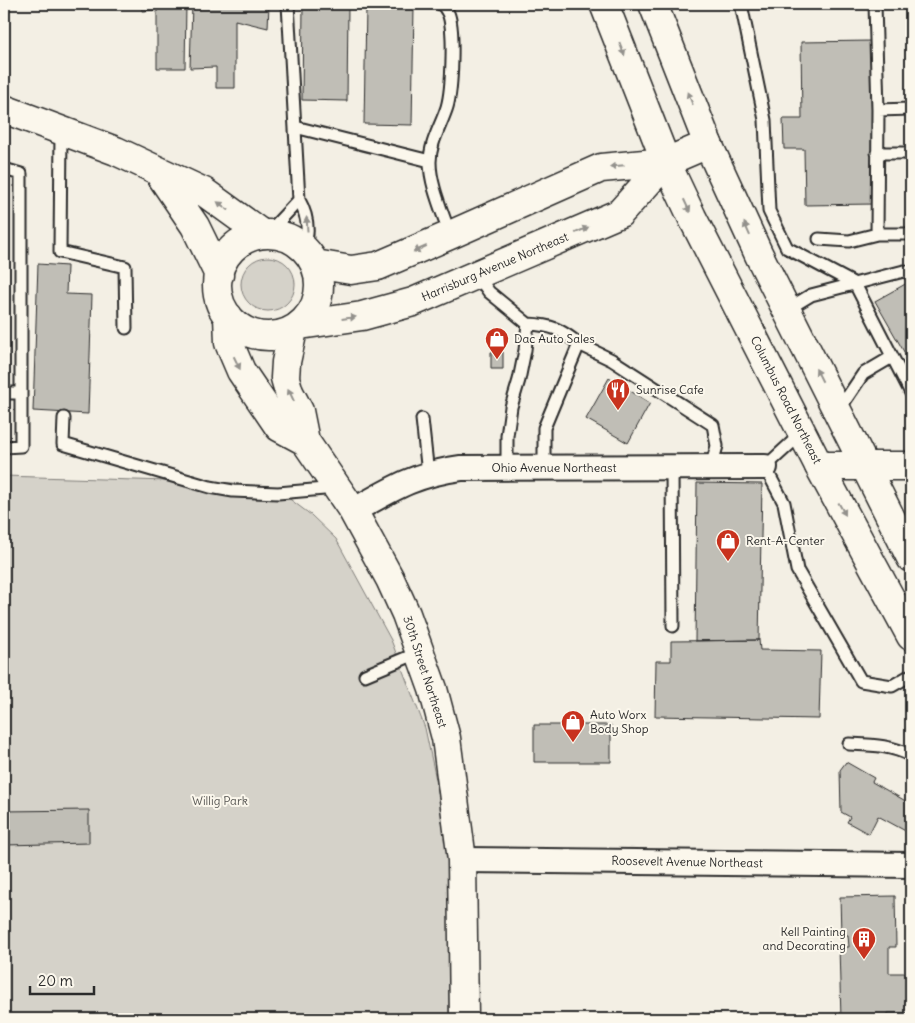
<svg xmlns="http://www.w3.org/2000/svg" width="915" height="1023" font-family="Delius,sans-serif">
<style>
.green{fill:#d5d2c9;stroke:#807e7a}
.building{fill:#c0beb6;stroke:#2b2b2b}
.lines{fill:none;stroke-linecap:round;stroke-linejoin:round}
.service-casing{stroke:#2b2b2b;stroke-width:15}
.minor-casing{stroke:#2b2b2b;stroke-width:28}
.tertiary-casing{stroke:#2b2b2b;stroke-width:31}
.trunk-casing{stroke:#2b2b2b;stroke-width:31}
.service{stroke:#fbf7ec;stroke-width:11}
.minor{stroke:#fbf7ec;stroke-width:24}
.tertiary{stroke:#fbf7ec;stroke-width:28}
.trunk{stroke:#fbf7ec;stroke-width:28}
.oneway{fill:#93918c}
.labels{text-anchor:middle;stroke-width:4;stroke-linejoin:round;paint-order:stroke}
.street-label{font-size:12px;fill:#2b2b2b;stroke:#fbf7ec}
.poi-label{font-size:12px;fill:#2b2b2b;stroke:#fbf7ec;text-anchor:start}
.park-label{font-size:12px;fill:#565552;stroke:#fbf7ec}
</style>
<rect width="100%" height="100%" fill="#f3efe4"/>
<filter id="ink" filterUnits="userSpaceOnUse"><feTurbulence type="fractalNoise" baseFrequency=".02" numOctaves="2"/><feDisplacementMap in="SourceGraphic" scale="10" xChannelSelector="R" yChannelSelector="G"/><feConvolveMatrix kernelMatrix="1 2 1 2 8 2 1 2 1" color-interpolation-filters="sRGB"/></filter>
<g filter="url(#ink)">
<!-- green -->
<path class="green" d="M241 284a27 27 0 1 1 54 0a27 27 0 1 1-54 0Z
M4 476 233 483 279 491 311 515 336 539 391 640 425 728 439 794 448 852 449 1019H4Z"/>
<!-- building -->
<path class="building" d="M142 4H186L185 68H157V10L142 11Z
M192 4H269L268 28 235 20V88H216V67L190 68Z
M303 5H348L347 101 302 100Z
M366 7H414L412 125 364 124Z
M871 41 874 204 805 205 804 149H784L783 119H802L801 42Z
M4 190H7L8 384H4Z
M38 264 67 266 66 294 92 295 88 414 33 411Z
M909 282 911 286V364L875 301Z
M491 352H503V369H491Z
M609 378 650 403 628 443 586 419Z
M4 405H6L7 429H4Z
M697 483 762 484 759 640 695 641Z
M759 640 760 650 821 651 819 719 655 716 656 661H671V641Z
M534 725H611V762H534Z
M846 762 874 778 872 782 911 804V834L878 816 869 834 847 822 850 817 841 812 840 770Z
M89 810V843L4 845V811Z
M895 896 896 947H889V973H911V1013H888V1019H841L839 947H849L848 935H841L840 897Z"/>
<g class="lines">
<!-- service casing -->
<g class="service-casing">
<path id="service" d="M288 4 299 200C308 216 310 231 304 249
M441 4C444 6 446 9 448 13 455 29 452 90 447 107 441 126 430 142 430 162 430 185 443 213 450 235
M741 4 765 120 769 211 787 248 855 284 911 393
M875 4 878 110 911 109
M878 110 877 234H911
M295 127 430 161
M61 131 60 252 125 267 126 328
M877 153H911
M4 169 21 174V446L4 447
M267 234 299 200
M819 239 849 241 877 234
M477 275 489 292 528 324 525 350 519 380 511 407 507 436V468
M786 310 811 295 904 271 911 274
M528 324C552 325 560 329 579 344
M4 393H20
M838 411 863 374 892 357
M64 418 63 444 210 487 233 491 278 493 336 488
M422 419 428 474
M802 433 765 467 784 503 797 570 861 681 892 686 911 675
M672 467 673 626
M544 468V428L579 344 612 360 713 425 717 446 711 467
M365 675 420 652
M849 744C871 745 892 745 911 756"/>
</g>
<!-- minor casing -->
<g class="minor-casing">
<path id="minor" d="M353 511C392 489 415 474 461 468L765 467
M462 860 911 865"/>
</g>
<!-- tertiary casing -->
<g class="tertiary-casing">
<path id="tertiary" d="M4 109 116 151 204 192 262 234
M159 173 195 226 219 275
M217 285a51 51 0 1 1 102 0a51 51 0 1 1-102 0Z
M315 264 351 270 378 266 450 235 601 168 666 162 708 144
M228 316 229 343 241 371 279 427 305 441
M300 325 362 316 413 302 620 213 666 162
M293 330 286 362 285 378 289 392 299 411 305 441 353 511 390 579 406 614 419 650 433 689 446 738 462 860 464 1019
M819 466H911"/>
</g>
<!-- trunk casing -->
<g class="trunk-casing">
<path id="trunk" d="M604 4 666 162 692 217 819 466 911 636
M653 4 708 144 759 255 911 558"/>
</g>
<!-- service -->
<use href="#service" class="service"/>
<!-- minor -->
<use href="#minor" class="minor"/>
<!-- tertiary -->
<use href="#tertiary" class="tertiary"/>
<!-- trunk -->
<use href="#trunk" class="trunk"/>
</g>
<!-- one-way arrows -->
<defs><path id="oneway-solid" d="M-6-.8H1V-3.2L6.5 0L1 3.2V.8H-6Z" transform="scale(1.25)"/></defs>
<g class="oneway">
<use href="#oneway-solid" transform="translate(622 49) rotate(69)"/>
<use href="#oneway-solid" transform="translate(690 98) rotate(-112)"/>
<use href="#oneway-solid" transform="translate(617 166) rotate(175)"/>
<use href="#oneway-solid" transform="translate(223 206) rotate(-144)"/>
<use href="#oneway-solid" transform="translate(687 206) rotate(65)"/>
<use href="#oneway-solid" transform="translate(307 224) rotate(-94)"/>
<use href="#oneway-solid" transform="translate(747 229) rotate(-114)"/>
<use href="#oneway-solid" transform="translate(582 230) rotate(-24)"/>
<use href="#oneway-solid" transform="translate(420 249) rotate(156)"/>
<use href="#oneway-solid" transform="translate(349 318) rotate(-8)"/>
<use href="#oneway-solid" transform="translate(237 363) rotate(64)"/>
<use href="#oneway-solid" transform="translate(819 375) rotate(-117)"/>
<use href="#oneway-solid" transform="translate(291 395) rotate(-115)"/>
<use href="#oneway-solid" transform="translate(842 509) rotate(61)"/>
</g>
</g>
<!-- icons -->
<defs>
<g id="shop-pin" transform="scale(1.25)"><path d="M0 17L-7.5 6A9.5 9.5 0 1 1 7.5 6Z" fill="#c8321e" stroke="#fbf7ec"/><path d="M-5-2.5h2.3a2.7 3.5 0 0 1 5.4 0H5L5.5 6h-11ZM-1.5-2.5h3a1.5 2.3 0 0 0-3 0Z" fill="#fff"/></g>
<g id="restaurant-pin" transform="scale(1.25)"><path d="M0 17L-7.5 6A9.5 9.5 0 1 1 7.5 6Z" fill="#c8321e" stroke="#fbf7ec"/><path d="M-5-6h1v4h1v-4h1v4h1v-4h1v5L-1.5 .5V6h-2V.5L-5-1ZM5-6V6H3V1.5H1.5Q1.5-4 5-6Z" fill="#fff"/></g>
<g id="building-pin" transform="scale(1.25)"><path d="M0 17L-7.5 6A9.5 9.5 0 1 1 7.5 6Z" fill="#c8321e" stroke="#fbf7ec"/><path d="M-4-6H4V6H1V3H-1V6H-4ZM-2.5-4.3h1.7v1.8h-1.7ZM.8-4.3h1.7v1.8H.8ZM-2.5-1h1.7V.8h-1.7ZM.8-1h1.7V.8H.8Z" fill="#fff"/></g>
</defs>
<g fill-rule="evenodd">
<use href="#shop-pin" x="497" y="339"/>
<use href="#restaurant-pin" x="618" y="390"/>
<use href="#shop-pin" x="728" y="541"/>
<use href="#shop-pin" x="573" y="722"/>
<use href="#building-pin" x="864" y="939"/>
</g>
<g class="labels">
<!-- street labels -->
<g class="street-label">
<text transform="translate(495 267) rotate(-23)" y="4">Harrisburg Avenue Northeast</text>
<text transform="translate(786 400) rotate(63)" y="4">Columbus Road Northeast</text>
<text x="554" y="472">Ohio Avenue Northeast</text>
<text transform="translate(425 672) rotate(72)" y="4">30th Street Northeast</text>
<text transform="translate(687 862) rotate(1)" y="4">Roosevelt Avenue Northeast</text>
</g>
<!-- poi labels -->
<g class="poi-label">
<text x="514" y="343">Dac Auto Sales</text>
<text x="636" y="394">Sunrise Cafe</text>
<text x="746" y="545">Rent-A-Center</text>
<text x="590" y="719">Auto Worx<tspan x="590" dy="14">Body Shop</tspan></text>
<text x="846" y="936" text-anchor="end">Kell Painting<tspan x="846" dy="14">and Decorating</tspan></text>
</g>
<!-- park labels -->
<g class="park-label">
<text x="220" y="805">Willig Park</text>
</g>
</g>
<!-- margin -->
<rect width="915" height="1023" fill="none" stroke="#fbf7ec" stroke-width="20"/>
<rect x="10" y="10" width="895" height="1003" fill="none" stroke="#2b2b2b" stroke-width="2" filter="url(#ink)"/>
<!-- scale -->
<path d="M30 986v8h64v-8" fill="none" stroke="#2b2b2b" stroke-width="2.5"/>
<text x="38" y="986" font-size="15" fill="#2b2b2b" stroke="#fbf7ec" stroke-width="4" paint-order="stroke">20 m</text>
</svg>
